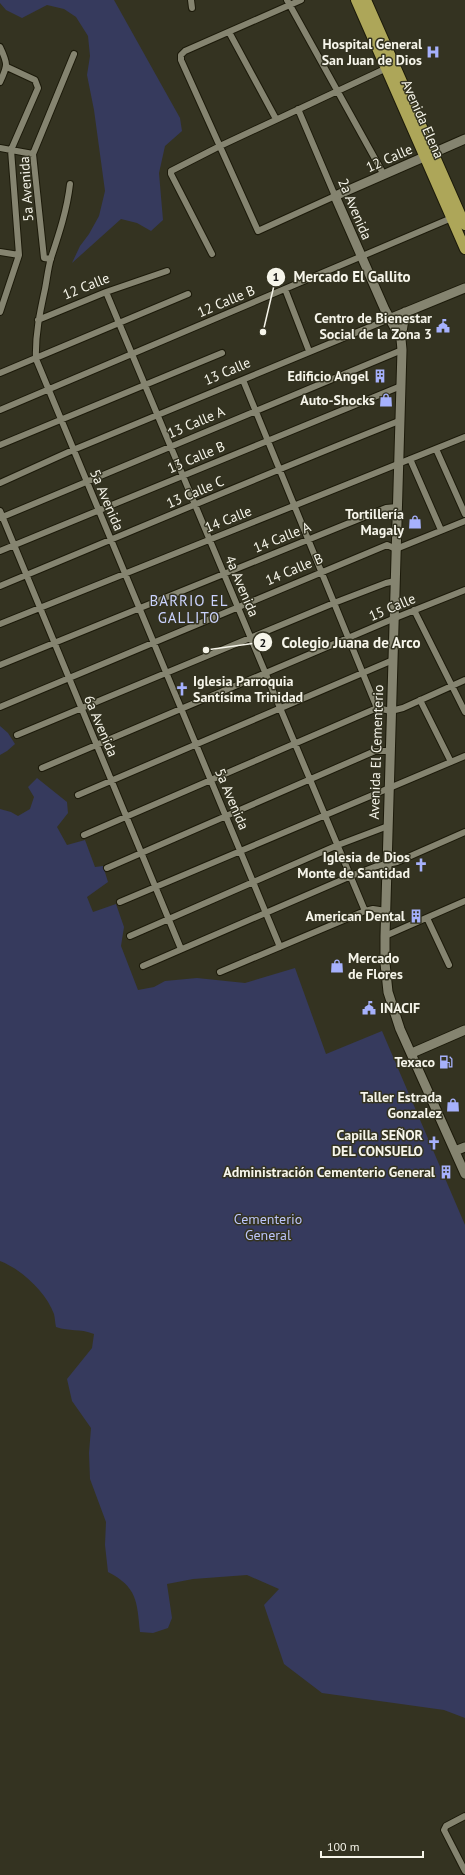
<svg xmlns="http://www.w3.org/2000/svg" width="465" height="1875" font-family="'PT Sans',sans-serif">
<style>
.green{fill:#363a5d}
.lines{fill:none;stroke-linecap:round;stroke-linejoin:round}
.street-casing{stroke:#1c1a0a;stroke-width:8}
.secondary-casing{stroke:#1c1a0a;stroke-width:11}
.primary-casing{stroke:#1c1a0a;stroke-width:12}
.street{stroke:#858470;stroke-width:6}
.secondary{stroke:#858470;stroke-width:9}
.primary{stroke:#ada659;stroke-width:10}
.labels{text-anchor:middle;stroke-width:3;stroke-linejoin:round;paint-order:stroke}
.poi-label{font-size:14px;font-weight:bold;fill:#f6f5ea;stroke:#343321;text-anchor:end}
.street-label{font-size:14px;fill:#f6f5ea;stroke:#343321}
.park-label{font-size:14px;fill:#bbc4fa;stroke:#343321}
.neighbourhood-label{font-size:15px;letter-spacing:1px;fill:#cbd3fe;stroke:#343321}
.leader{fill:none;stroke:#f6f5ea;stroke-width:1.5}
.callout-dot{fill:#f6f5ea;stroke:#343321;stroke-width:1.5}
.mark-label{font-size:12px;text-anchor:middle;font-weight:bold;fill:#111}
.callout-label{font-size:15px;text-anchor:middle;font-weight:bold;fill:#f6f5ea;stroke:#343321;stroke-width:3;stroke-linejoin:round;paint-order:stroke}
</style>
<rect width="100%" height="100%" fill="#343321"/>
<!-- green -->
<path class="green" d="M0 0H114L180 118 182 131 165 146 159 173 163 220 151 231 137 223 121 219 72 263 80 246 89 234 99 216 105 191 94 110 87 75 90 56 88 36 76 17 64 9 47 5 22 18 6 10 0 3Z
M0 726 8 733 15 744 7 751 0 755Z
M37 778 67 802 68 813 57 827 67 845 85 840 95 867 103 866 108 882 87 897 93 912 116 904 124 927 121 946 138 990 154 987 165 981 197 978 245 983 295 968 326 1054 382 1031 465 1225V1718L444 1710 322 1693 284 1664 264 1605 279 1589 247 1575 193 1579 167 1584 172 1618 168 1628 153 1633 140 1632C137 1601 137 1587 108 1572L105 1545 106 1522 90 1479 89 1453 91 1428 72 1401 67 1379 92 1348 94 1334C79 1328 70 1332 56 1327 55 1323 55 1318 54 1314 46 1292 21 1269 0 1261V809L11 812 18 816 30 809 34 797 28 787Z"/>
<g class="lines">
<!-- street casing -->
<g class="street-casing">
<path id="street" d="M191 0 192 8
M287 0 384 175
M229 32 276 119
M0 47C8 64 8 65 0 82
M298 109 335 196 258 231 181 60V55L185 51 301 0
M0 148 33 154
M70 184C67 210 59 234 51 258 48 268 47 279 45 289 40 312 35 335 36 359L280 947
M0 252 19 255
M212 254 171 174V171L220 146 389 67
M51 259 44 258 33 154 74 54
M285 289 309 351
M106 292 365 911
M0 312 19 255 11 150 38 88 35 80 7 67
M38 320 106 292 167 271
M0 373 188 294
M243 380 377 708
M0 410 454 217
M0 445 222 353
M436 449 465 514
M410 459 441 530
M0 483 73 450 389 319
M0 511 181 949
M0 518 402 350
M0 551 401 386
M0 586C133 531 265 474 399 421
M414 610 465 712
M0 624 465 437
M0 665 386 508 397 507
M420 700 451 762
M0 707 387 545 396 549 465 521
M17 735 334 603 386 583 395 581
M42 768 395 618 465 590
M78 795 393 660
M84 835 377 708 391 711 403 708 465 680
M107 868 375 751H391
M120 902 465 756
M427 918 449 965
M130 936 338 845 388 826
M385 936 465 901
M143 966 351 876 377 866 397 862 465 832
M220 972 365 911 373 909 386 911
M465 1816 446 1826 444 1830 465 1871"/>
</g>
<!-- secondary casing -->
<g class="secondary-casing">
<path id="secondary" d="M465 139 335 196 385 310 401 339 402 350 385 936V963L388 992 400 1029 465 1174
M389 319 465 288
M401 339 405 312
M412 1053 465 1030
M455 1151 465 1147"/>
</g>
<!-- primary casing -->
<g class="primary-casing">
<path id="primary" d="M356 0 465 249
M366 0 465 225"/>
</g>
<!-- street -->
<use href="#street" class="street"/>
<!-- secondary -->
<use href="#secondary" class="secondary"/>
<!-- primary -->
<use href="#primary" class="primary"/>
</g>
<!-- icons -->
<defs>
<g id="hospital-bare" transform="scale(1.08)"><path d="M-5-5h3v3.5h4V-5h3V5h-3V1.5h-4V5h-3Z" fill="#a6b1fc" stroke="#343321" stroke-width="2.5" paint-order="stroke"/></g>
<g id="civic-bare" transform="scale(1.08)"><path d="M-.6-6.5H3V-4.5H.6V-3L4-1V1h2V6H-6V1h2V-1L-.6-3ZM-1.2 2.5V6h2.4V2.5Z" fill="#a6b1fc" stroke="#343321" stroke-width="2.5" paint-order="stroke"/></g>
<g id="building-bare" transform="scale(1.08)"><path d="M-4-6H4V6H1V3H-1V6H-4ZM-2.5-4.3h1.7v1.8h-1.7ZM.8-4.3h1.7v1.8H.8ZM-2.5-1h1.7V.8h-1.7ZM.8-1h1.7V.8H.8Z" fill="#a6b1fc" stroke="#343321" stroke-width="2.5" paint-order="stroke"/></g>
<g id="shop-bare" transform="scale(1.08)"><path d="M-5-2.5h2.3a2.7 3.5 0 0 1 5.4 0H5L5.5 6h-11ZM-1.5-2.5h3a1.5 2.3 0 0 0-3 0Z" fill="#a6b1fc" stroke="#343321" stroke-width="2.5" paint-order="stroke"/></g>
<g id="church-bare" transform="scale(1.08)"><path d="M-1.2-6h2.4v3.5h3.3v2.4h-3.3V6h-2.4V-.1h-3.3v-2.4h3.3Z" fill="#a6b1fc" stroke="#343321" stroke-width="2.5" paint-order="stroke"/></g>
<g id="fuel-bare" transform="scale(1.08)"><path d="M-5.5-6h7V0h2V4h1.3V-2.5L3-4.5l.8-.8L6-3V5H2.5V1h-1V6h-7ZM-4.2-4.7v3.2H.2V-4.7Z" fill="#a6b1fc" stroke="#343321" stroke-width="2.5" paint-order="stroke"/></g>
</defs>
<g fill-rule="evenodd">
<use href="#hospital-bare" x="433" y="52"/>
<use href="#civic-bare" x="443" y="326"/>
<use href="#building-bare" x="380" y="376"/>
<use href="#shop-bare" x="386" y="400"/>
<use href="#shop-bare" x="415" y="522"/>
<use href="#church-bare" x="182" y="689"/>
<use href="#church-bare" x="421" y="865"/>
<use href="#building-bare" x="416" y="916"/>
<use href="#shop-bare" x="337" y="966"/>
<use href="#civic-bare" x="369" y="1008"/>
<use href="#fuel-bare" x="446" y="1062"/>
<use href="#shop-bare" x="453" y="1105"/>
<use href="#church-bare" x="434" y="1143"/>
<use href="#building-bare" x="446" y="1172"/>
</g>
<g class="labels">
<!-- poi labels -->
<g class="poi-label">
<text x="422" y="49">Hospital General<tspan x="422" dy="16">San Juan de Dios</tspan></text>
<text x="432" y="323">Centro de Bienestar<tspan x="432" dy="16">Social de la Zona 3</tspan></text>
<text x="369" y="381">Edificio Angel</text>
<text x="375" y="405">Auto-Shocks</text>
<text x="404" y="519">Tortillería<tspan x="404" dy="16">Magaly</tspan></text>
<text x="193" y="686" text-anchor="start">Iglesia Parroquia<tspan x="193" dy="16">Santísima Trinidad</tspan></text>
<text x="410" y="862">Iglesia de Dios<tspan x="410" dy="16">Monte de Santidad</tspan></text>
<text x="405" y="921">American Dental</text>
<text x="348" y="963" text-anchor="start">Mercado<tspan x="348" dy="16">de Flores</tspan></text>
<text x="380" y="1013" text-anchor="start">INACIF</text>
<text x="435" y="1067">Texaco</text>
<text x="442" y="1102">Taller Estrada<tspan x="442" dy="16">Gonzalez</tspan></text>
<text x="423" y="1140">Capilla SEÑOR<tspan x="423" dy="16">DEL CONSUELO</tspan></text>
<text x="435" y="1177">Administración Cementerio General</text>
</g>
<!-- street labels -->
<g class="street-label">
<text transform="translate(423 119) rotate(66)" y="5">Avenida Elena</text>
<text transform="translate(389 158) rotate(-24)" y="5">12 Calle</text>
<text transform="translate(26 189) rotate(-94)" y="5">5a Avenida</text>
<text transform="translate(355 209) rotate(67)" y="5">2a Avenida</text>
<text transform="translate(86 286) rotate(-22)" y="5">12 Calle</text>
<text transform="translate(226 301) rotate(-23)" y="5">12 Calle B</text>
<text transform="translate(227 371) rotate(-23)" y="5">13 Calle</text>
<text transform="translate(196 422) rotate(-23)" y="5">13 Calle A</text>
<text transform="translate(196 457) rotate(-23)" y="5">13 Calle B</text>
<text transform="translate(195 492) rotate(-23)" y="5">13 Calle C</text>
<text transform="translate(107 500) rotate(67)" y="5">5a Avenida</text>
<text transform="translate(228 519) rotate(-22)" y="5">14 Calle</text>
<text transform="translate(282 537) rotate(-22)" y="5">14 Calle A</text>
<text transform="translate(294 569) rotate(-23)" y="5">14 Calle B</text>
<text transform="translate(242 586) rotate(67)" y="5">4a Avenida</text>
<text transform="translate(392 607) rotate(-23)" y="5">15 Calle</text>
<text transform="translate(101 726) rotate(67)" y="5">6a Avenida</text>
<text transform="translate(376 752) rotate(-88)" y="5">Avenida El Cementerio</text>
<text transform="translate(232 799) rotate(67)" y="5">5a Avenida</text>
</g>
<!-- park labels -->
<g class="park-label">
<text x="268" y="1224">Cementerio<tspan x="268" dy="16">General</tspan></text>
</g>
<!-- neighbourhood labels -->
<g class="neighbourhood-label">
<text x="189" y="606">BARRIO EL<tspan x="189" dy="17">GALLITO</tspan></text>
</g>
</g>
<!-- callouts -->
<path class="leader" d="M263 332L276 277M206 650L263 642"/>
<g class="callout-dot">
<circle cx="263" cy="332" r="4"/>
<circle cx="206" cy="650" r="4"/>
<circle cx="276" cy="277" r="10"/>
<circle cx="263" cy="642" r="10"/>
</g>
<g class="mark-label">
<text x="276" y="281">1</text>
<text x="263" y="647">2</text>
</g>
<g class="callout-label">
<text x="352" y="282">Mercado El Gallito</text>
<text x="351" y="648">Colegio Juana de Arco</text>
</g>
<!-- scale -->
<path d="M321 1851v6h102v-6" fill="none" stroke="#f6f5ea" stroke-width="2"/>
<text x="327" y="1851" font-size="12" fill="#f6f5ea" stroke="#343321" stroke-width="3" paint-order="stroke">100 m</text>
</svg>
